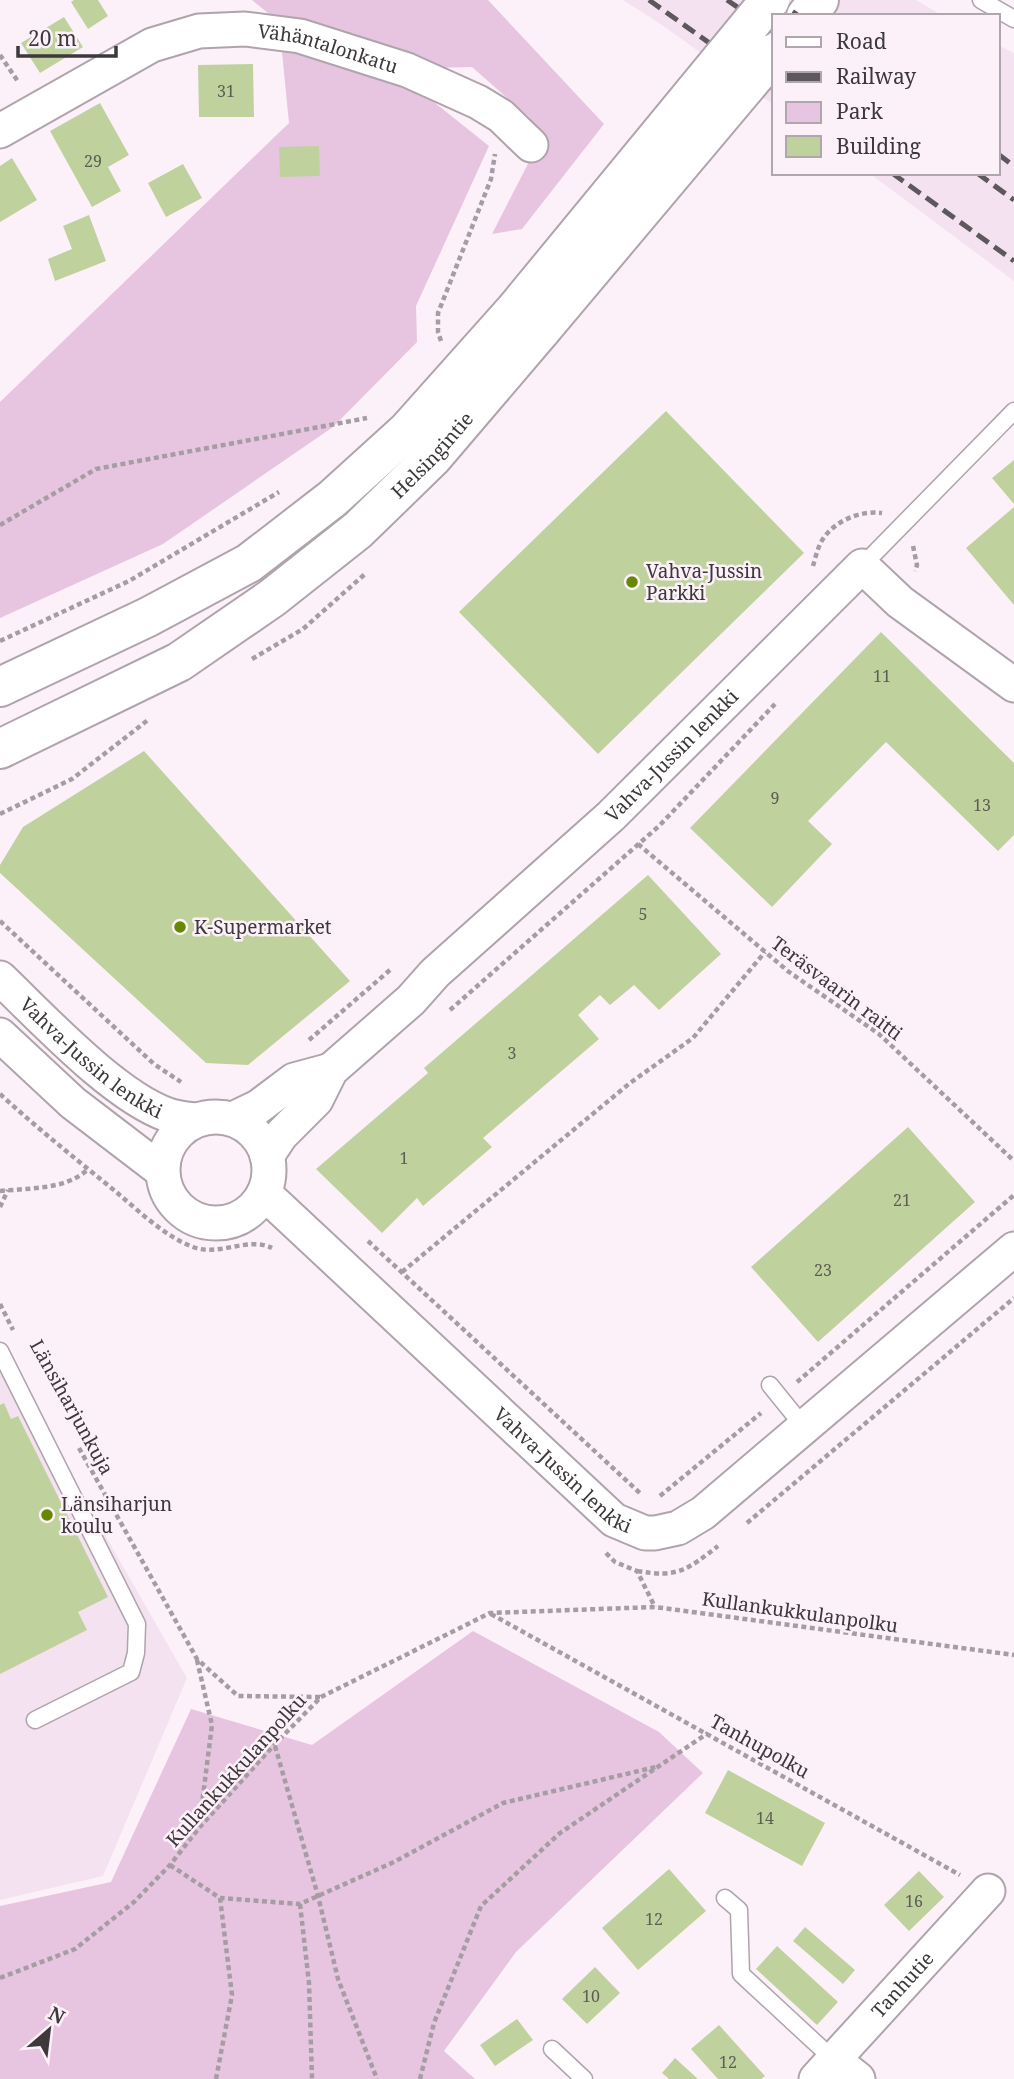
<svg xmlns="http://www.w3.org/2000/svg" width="1014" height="2079" font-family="'Noto Serif',serif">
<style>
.built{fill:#f4e2f0}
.green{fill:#e7c5e0}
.building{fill:#bfd29d}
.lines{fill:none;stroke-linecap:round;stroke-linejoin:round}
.lane-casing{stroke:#afa4ac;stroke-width:19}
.street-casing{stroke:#afa4ac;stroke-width:37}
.secondary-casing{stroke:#afa4ac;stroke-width:42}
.path{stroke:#a59da3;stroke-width:4.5;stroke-dasharray:5 3.5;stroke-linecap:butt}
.lane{stroke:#fff;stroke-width:16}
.street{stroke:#fff;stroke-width:33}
.secondary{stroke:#fff;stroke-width:38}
.rail{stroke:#5d585c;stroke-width:5;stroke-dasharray:14 7;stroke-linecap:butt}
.secondary-bridge-casing{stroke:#afa4ac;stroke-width:42;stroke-linecap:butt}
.secondary-bridge{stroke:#fff;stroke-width:38}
.poi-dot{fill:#688802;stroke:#fcf1f9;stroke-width:2.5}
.labels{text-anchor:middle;stroke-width:5;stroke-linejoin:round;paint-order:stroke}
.number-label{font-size:16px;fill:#5d5e54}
.street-label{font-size:19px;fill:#3c383b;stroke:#fcf1f9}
.poi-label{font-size:19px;fill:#3c383b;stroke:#fcf1f9;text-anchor:start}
</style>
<rect width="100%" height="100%" fill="#fcf1f9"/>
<!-- built -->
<path class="built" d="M623 0H916L943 16H774V105L659 23Z
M998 45 1014 53V281L869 173H998Z
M0 1352 187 1678 103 1876 0 1900Z"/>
<!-- green -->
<path class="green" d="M252 0H488L604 124 522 229 492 234 535 150 530 118 472 67 430 68 410 83 489 146 416 306 417 342 333 427 163 544 0 618V402L289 123 279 22Z
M473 1631 659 1732 703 1773 516 1952 444 2051 475 2079H0V1906L111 1882 191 1709 312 1745Z"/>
<!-- building -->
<path class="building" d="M74 0H98L108 16 88 29 71 2Z
M64 17 83 47 40 73 21 43Z
M253 64 254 117H199L198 65Z
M100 103 129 155 108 167 121 191 92 207 50 131Z
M319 146 320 176 280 177 279 147Z
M12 158 37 200 0 222V166Z
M183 164 202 198 166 217 148 183Z
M89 215 106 261 55 281 48 259 72 249 63 226Z
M666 411 804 553 598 754 459 612Z
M1014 460V504L992 478Z
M1014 507V605L966 548Z
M881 632 1014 763V835L998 851 886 742 808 821 832 844 772 907 690 828Z
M144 751 350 981 248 1065 206 1063 0 873V865L23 827Z
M648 875 721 954 659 1010 634 985 610 1005 600 995 578 1015 599 1039 483 1138 492 1147 423 1206 417 1198 382 1233 316 1169 428 1073 424 1068Z
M908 1127 975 1202 818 1342 751 1267Z
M4 1403 11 1419 18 1416 108 1597 78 1612 87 1630 0 1674V1405Z
M728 1770 825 1823 802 1866 705 1813Z
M669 1869 706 1911 638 1970 602 1928Z
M919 1871 944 1897 909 1931 884 1905Z
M805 1927 855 1970 843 1984 793 1941Z
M777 1946 838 2002 817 2025 756 1969Z
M595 1967 620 1993 587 2024 562 1999Z
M517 2019 533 2040 495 2066 480 2045Z
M719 2025 765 2076 761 2079H718L691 2049Z
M675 2058 698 2079H669L662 2073Z"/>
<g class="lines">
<!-- lane casing -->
<g class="lane-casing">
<path id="lane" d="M981 0 1014 19
M862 566 1014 411
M0 1351 137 1624 136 1653 131 1672 35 1720
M770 1385 804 1427
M725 1898 739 1910 741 1974 834 2060
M552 2049 584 2079"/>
</g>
<!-- street casing -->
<g class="street-casing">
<g id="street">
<path id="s1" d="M0 131 152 45 199 31 245 29 300 36 407 70 478 102 501 116 531 145"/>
<path id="s2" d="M0 978C43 1019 114 1096 168 1115 177 1118 187 1119 195 1120"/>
<path d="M0 1035 73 1103 162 1171"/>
<circle cx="216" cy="1170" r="53"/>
<path d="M233 1119 258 1107 294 1080 331 1070"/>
<path id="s3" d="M267 1156 281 1135 316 1100 331 1070 411 1000 435 973 611 816 862 566 900 602 1014 685"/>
<path id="s4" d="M264 1193 614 1520 645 1533H655L678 1528 703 1513 1014 1249"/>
<path d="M834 2060 858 2079"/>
<path id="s5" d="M816 2079 988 1891"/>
</g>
</g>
<!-- secondary casing -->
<g class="secondary-casing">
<g id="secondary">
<path d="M806 16 819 0"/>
<path d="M0 687 148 617 249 563 332 499 408 430 515 310"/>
<path id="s6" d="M0 749 179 662 272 598 358 530 432 458 542 329"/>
</g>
</g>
<!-- path -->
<path class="path" d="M0 55 19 83
M441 341 438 332V313L491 179 495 154
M0 525 96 469 367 418
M913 546 917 565 915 571
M813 566C815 559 817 551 820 544 831 522 859 510 882 513
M0 641 129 581 279 492
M252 659 303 629 365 574
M0 814 72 779 148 720
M638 844 789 972 879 1034 1014 1161
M0 921 154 1064 181 1082
M450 1010 659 826 775 704
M309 1040 390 970
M0 1094C37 1128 76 1159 115 1191 139 1211 164 1236 193 1247 219 1257 248 1236 272 1248
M0 1191C28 1188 67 1190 88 1169
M0 1207 8 1190
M368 1241 642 1495
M402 1272 630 1083 693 1038 765 952
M0 1304 13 1330
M797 1382 1014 1195
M79 1448 197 1659 238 1696 320 1697
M660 1496 761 1413
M747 1523 1014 1298
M606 1553 615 1562 637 1571 655 1607
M637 1571C678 1578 687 1570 718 1546
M491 1614 960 1875
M197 1660 212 1725 199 1827
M275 1746 318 1896 338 1979 377 2079
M170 1865 220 1898 300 1904 394 1862 503 1803 660 1766
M300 1904 309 1983 312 2079
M0 1978 75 1949 134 1902 170 1865 199 1828 274 1745 321 1697 490 1613 655 1607 1014 1655
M216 2079 232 1995 220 1898
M420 2079 434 2023 481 1906 560 1833 708 1733"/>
<!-- lane -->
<use href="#lane" class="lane"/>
<!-- street -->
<use href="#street" class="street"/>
<!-- secondary -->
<use href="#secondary" class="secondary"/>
<!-- rail -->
<path class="rail" d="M649 0 774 89
M727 0 774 32
M775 0 799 16
M998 154 1014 166
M892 173 1014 261
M977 173 1014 200"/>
<!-- secondary-bridge casing -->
<g class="secondary-bridge-casing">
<path id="secondary-bridge" d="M515 310 770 0
M542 329 774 53"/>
</g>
<!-- secondary-bridge -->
<use href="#secondary-bridge" class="secondary-bridge"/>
</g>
<!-- markers -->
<g class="poi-dot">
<circle cx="632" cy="582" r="7"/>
<circle cx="180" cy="927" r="7"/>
<circle cx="47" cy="1515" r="7"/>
</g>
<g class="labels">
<!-- number labels -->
<g class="number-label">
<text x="226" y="97">31</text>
<text x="93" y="167">29</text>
<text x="882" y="682">11</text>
<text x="775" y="804">9</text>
<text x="982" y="811">13</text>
<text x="643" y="920">5</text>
<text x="512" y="1059">3</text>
<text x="404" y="1164">1</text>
<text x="902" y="1206">21</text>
<text x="823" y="1276">23</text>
<text x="765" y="1824">14</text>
<text x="914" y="1907">16</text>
<text x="654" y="1925">12</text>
<text x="591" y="2002">10</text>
<text x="728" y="2068">12</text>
</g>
<!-- street labels -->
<g class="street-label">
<text dy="7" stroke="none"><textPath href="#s1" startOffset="355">Vähäntalonkatu</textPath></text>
<text dy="7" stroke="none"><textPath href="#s6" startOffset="527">Helsingintie</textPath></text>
<text dy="7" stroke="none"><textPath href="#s3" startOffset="572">Vahva-Jussin lenkki</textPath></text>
<text transform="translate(837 988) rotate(37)" y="7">Teräsvaarin raitti</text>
<text dy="7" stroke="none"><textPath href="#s2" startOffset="122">Vahva-Jussin lenkki</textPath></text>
<text transform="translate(72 1407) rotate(61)" y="7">Länsiharjunkuja</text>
<text dy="7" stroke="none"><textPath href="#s4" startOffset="408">Vahva-Jussin lenkki</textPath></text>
<text transform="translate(800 1612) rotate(8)" y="7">Kullankukkulanpolku</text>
<text transform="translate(760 1746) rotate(29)" y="7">Tanhupolku</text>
<text transform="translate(236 1770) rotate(-48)" y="7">Kullankukkulanpolku</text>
<text dy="7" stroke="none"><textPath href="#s5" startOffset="128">Tanhutie</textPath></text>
</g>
<!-- poi labels -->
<g class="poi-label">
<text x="646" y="578">Vahva-Jussin<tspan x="646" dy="22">Parkki</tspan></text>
<text x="194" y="934">K-Supermarket</text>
<text x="61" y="1511">Länsiharjun<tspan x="61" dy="22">koulu</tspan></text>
</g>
</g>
<!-- legend -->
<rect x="772" y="14" width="228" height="161" fill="#fcf1f9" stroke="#afa7ad" stroke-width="2"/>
<rect x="786" y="37" width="35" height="10" fill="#ffffff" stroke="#afa7ad" stroke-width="2"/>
<text x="836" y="49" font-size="21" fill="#3c383b">Road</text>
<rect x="786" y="72" width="35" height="10" fill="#5d585c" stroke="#afa7ad" stroke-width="2"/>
<text x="836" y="84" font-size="21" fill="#3c383b">Railway</text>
<rect x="786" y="102" width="35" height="21" fill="#e7c5e0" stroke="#afa7ad" stroke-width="2"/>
<text x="836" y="119" font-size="21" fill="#3c383b">Park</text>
<rect x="786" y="136" width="35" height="21" fill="#bfd29d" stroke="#afa7ad" stroke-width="2"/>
<text x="836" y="154" font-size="21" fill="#3c383b">Building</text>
<!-- north arrow -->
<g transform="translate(49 2030) rotate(28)" stroke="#fcf1f9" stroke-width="5" paint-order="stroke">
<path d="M0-5L12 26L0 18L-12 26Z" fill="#3c383b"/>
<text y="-10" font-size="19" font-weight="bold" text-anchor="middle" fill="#3c383b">N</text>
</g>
<!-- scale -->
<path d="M18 46v10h98v-10" fill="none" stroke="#3c383b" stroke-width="3.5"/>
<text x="28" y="46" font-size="21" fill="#3c383b" stroke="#fcf1f9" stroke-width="5" paint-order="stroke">20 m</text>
</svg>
